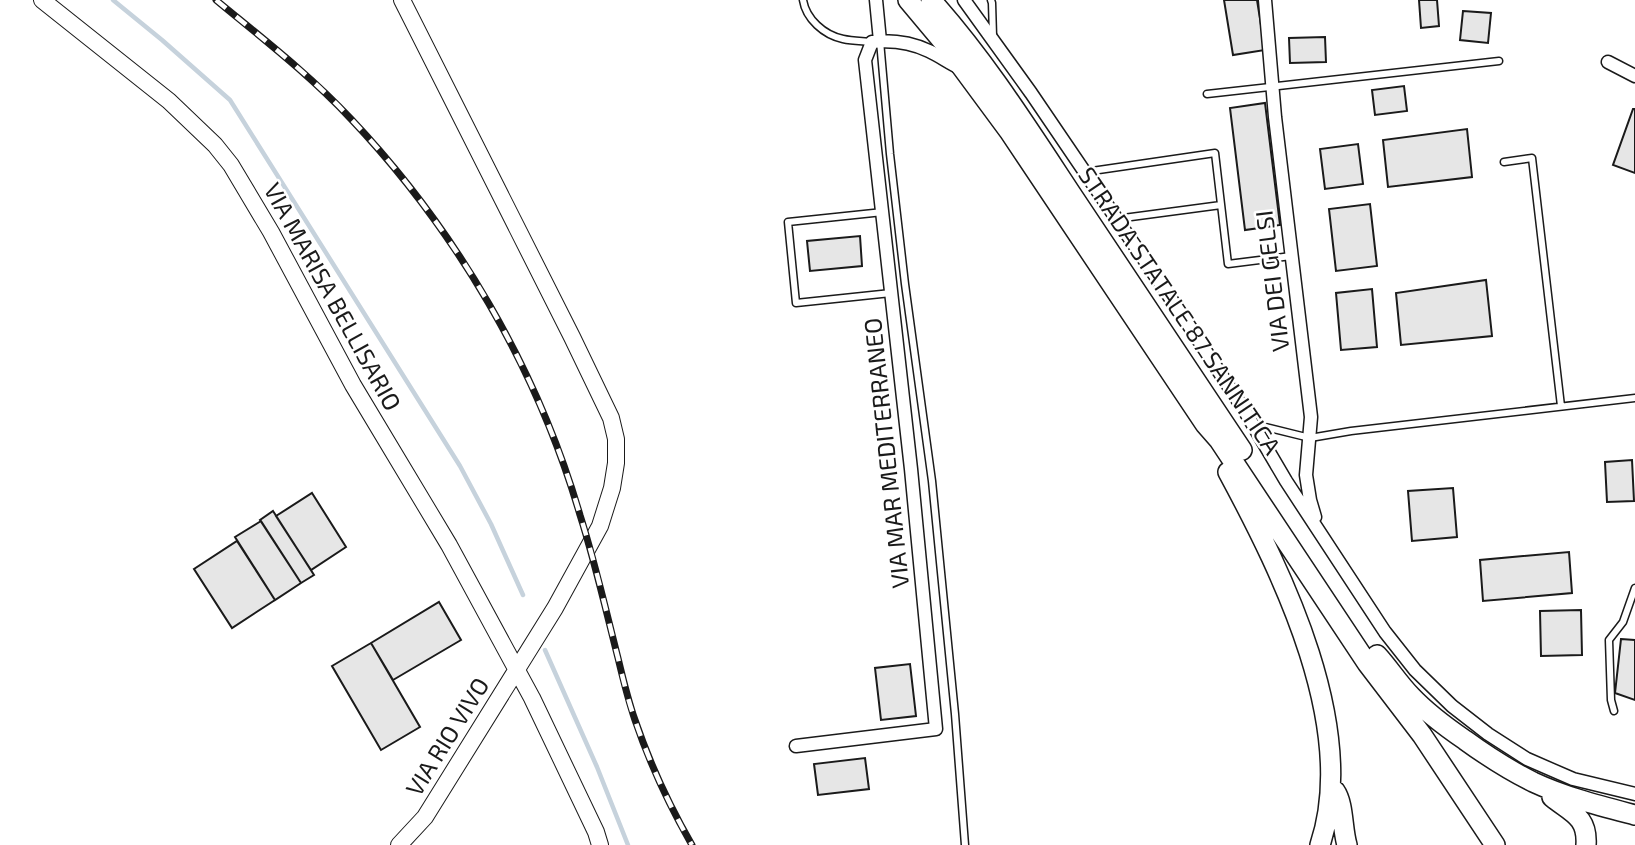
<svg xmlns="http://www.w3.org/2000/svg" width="1635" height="845" font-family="'Exo 2',sans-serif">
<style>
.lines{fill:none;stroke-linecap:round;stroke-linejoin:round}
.stream{stroke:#c6d2dc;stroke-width:4.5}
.building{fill:#e6e6e6;stroke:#1a1a1a;stroke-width:2}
.service-casing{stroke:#1a1a1a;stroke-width:9}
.minor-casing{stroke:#1a1a1a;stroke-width:15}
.tertiary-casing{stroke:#1a1a1a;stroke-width:18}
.trunk-casing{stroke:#1a1a1a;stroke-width:22}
.service{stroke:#fff;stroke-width:6}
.minor{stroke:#fff;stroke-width:12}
.tertiary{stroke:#fff;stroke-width:16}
.trunk{stroke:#fff;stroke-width:19}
.rail-casing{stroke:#1a1a1a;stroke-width:7}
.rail{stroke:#fff;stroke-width:4.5;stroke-dasharray:13;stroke-linecap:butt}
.labels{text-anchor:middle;stroke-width:5;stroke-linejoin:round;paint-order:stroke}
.street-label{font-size:24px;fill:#1a1a1a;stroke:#fff}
</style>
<rect width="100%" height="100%" fill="#fff"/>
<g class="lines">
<!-- stream -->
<path class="stream" d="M113 0 162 40 230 100 460 466 491 524 523 595
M545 650 597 767 628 845"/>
</g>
<!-- building -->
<path class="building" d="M1224 0H1257L1265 50 1233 55Z
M1419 0H1437L1439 26 1421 28Z
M1463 11 1491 13 1488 43 1460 40Z
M1325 37 1326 62 1290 63 1289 38Z
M1404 86 1407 111 1375 115 1372 90Z
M1265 103 1280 225 1245 230 1230 108Z
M1633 109H1635V173L1613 165Z
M1467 129 1472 177 1388 187 1383 140Z
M1358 144 1363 184 1325 189 1320 149Z
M1370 204 1377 266 1336 271 1329 209Z
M860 236 862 266 810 271 807 241Z
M1486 280 1492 336 1401 345 1396 293Z
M1372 289 1377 347 1341 350 1336 293Z
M1632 460 1634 501 1607 502 1605 462Z
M1453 488 1457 537 1412 541 1408 491Z
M312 493 346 547 311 570 276 516Z
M273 511 314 575 301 583 260 520Z
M261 521 301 583 275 600 235 537Z
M237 541 275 600 232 628 194 569Z
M1569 552 1572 593 1483 601 1480 560Z
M439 602 461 640 393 680 371 643Z
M1581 610 1582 655 1541 656 1540 611Z
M1621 639 1635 640V700L1615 693Z
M371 643 420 727 381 750 332 666Z
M910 664 916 716 881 720 875 668Z
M865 758 869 789 818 795 814 764Z"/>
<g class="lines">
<!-- service casing -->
<g class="service-casing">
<path id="service" d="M803 0C806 19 824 35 843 39 852 41 862 41 872 42
M991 0 992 3 993 36
M880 41 890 154 905 284 932 481 955 714 965 845
M1207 94 1499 61
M1504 162 1532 158 1561 406
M1085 172 1215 153 1228 264 1291 256
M883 212 788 222 796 303 891 293
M1116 219 1221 205
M1253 424 1310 438 1351 431 1635 398
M1614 711 1611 700 1609 640 1623 622 1635 588"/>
</g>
<!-- minor casing -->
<g class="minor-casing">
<path id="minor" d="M876 0 880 41
M964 0 1031 93 1188 324 1246 413 1286 481 1385 632 1415 670 1452 706 1488 734 1527 759 1573 779 1635 794
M1265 0 1275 117 1311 417 1306 475 1310 500 1315 517
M1608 62 1635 76
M796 746 936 729 911 469 865 60 872 42C891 40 912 43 929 51 940 56 949 63 960 68"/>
</g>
<!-- tertiary casing -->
<g class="tertiary-casing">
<path id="tertiary" d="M42 0 169 101 215 145 231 165 271 232 353 385 449 545 532 698 596 832 600 845
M399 845 425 817 555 608 600 526 612 488 616 463V439L611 418 572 337 402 0"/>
</g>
<!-- trunk casing -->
<g class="trunk-casing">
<path id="trunk" d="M908 0 944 43 1009 131 1205 424 1219 440 1367 663 1422 735 1495 845
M931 0C985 60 1029 130 1074 198 1130 282 1186 366 1242 450
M1228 472C1283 574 1359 728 1320 845
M1377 655C1389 668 1399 684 1411 696 1427 713 1446 727 1465 740 1487 756 1509 770 1533 782 1565 797 1601 806 1635 815
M1335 791C1344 804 1342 828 1347 845
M1552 797C1570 812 1588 816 1586 845"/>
</g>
<!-- service -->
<use href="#service" class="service"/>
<!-- minor -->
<use href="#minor" class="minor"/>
<!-- tertiary -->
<use href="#tertiary" class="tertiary"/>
<!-- trunk -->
<use href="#trunk" class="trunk"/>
<!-- rail casing -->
<g class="rail-casing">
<path id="rail" d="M216 0C262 38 310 75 351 119 456 230 537 368 580 515 595 562 606 611 618 658 623 679 628 700 635 720 650 764 669 805 692 845"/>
</g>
<!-- rail -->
<use href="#rail" class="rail"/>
</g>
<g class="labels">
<!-- street labels -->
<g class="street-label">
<text transform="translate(1273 281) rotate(-97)" y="8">VIA DEI GELSI</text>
<text transform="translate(332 297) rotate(61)" y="8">VIA MARISA BELLISARIO</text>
<text transform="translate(1179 311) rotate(56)" y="8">STRADA STATALE 87 SANNITICA</text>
<text transform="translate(887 453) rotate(-96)" y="8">VIA MAR MEDITERRANEO</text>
<text transform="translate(448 737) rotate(-58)" y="8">VIA RIO VIVO</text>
</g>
</g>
</svg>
